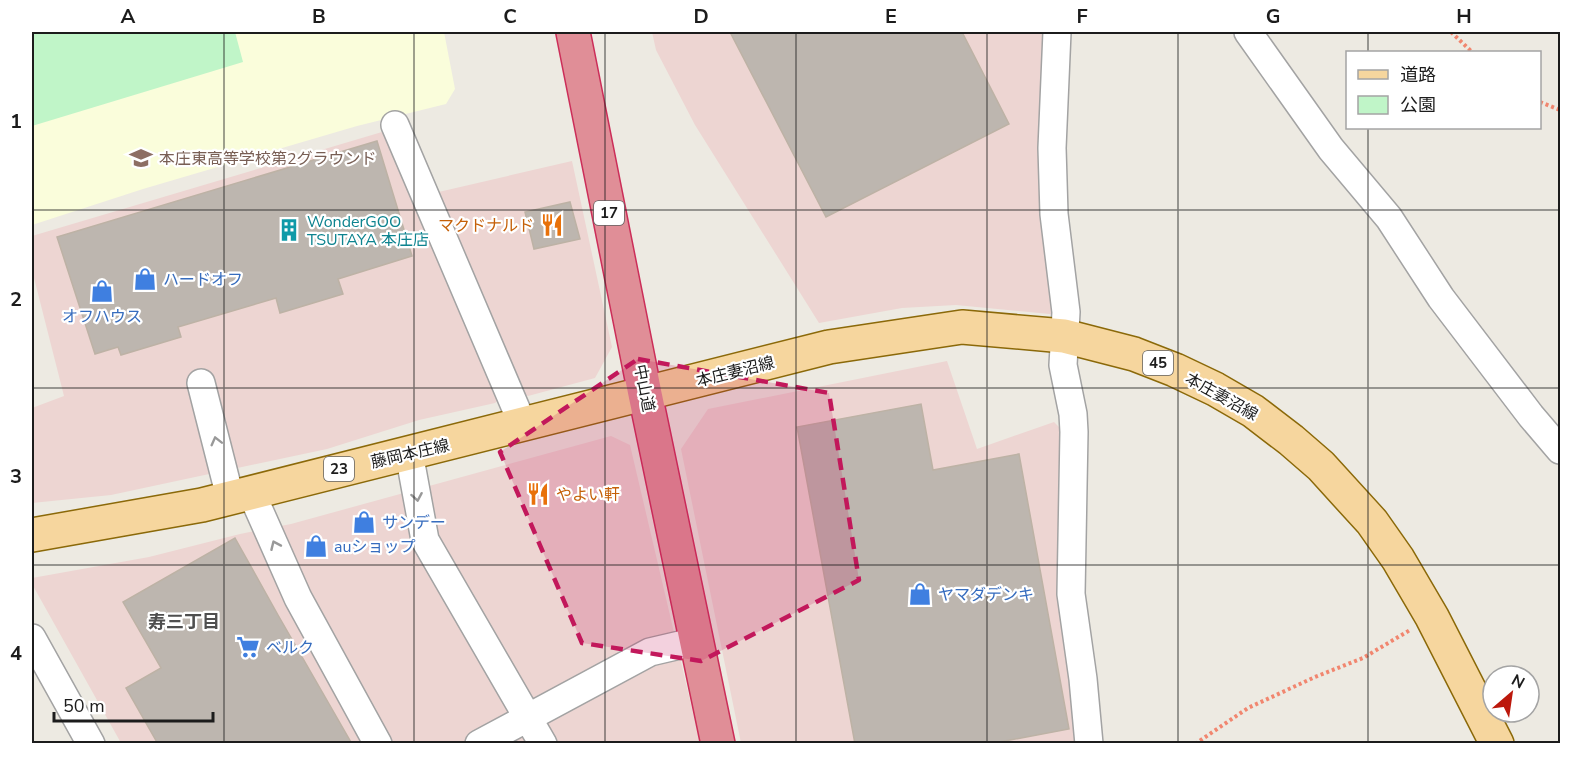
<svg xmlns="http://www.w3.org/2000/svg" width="1592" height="775" font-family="'Nunito Sans','Noto Sans JP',sans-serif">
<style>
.commercial{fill:#edd5d2}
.education{fill:#fafddb}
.park{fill:#c0f5c8}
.building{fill:#bdb6af;stroke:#bdb2a5;stroke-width:1.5}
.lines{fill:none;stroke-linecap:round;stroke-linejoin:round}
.minor-casing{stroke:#a3a3a3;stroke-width:30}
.major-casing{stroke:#8b6909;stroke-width:36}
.highway-casing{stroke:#cc2e59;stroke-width:36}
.path{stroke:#f1866f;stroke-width:4;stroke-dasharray:3 3;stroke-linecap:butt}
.minor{stroke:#fff;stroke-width:27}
.major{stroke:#f6d69e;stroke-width:33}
.highway{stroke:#e08e97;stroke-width:33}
.oneway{stroke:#999}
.marked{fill:#c2185b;fill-opacity:0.2;stroke:#c2185b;stroke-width:4.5;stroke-dasharray:12 8;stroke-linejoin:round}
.grid{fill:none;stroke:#1c1c1c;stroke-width:1.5;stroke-opacity:0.55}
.labels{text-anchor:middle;stroke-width:4.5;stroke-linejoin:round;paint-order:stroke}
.shield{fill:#fff;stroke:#606060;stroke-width:1.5}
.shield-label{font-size:15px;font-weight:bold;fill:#1c1c1c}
.education-label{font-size:16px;fill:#785e54;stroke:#fff;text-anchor:start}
.culture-label{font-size:16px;fill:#0d838f;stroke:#fff;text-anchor:start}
.food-label{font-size:16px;fill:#c56008;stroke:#fff;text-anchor:end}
.shop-label{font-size:16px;fill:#366cbe;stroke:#fff;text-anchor:start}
.street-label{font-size:16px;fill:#1c1c1c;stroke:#fff}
.neighbourhood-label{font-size:18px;font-weight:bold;fill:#4f4f4f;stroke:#fff}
.neatline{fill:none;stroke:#1c1c1c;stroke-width:2}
.grid-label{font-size:20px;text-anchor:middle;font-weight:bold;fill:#1c1c1c}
</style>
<rect width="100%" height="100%" fill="#edeae2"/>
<!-- commercial -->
<path class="commercial" d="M652 32H1049L1060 315 956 305 902 308 819 323 695 125 656 50Z
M382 132 502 396 495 403 419 420 327 449 111 495 32 503V408L64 396 32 270V236Z
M572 161 612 347 595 378 528 396 516 389 430 194Z
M947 361 977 449 1054 422 1064 432 1078 743H741L681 449 708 409Z
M611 436 630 445 700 743H121L32 584V578L149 557 240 534 291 524Z"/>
<!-- education -->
<path class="education" d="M32 32H444L455 89 446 104 357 126 143 189 32 225Z"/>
<!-- park -->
<path class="park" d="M32 32H235L243 62 32 126Z"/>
<!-- building -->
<path class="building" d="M730 32H962L1009 124 826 217Z
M377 141 412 256 338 279 343 294 280 313 276 298 178 327 181 337 121 355 118 347 95 354 57 237Z
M570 202 580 239 534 249 525 212Z
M921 404 933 470 1019 454 1069 729 989 744H855L797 427Z
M235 538 278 615 352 744H158L126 688 161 668 123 602Z"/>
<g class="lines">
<!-- minor casing -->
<g class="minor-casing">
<path id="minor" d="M1057 32 1052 148 1054 214 1066 312 1063 365 1073 414 1074 432 1071 594 1083 679 1089 744
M1248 32 1331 149 1389 218 1441 298 1531 416 1560 450
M395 125 523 425
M201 383 230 497
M409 453 425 540 543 744
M251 492 298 598 378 744
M32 638 91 744
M479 744 650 652 697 641"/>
</g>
<!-- major casing -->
<g class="major-casing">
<path id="major" d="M32 535 202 505 829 347 962 327 1064 336 1134 354 1175 370 1215 389 1253 411 1291 440 1321 466 1372 522 1398 559 1432 617 1497 744"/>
</g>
<!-- highway casing -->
<g class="highway-casing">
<path id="highway" d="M573 32 645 394 718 744"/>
</g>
<!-- path -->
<path class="path" d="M1451 32 1472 52
M1540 102 1560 110
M1195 744 1248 708 1315 677 1363 658 1410 630"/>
<!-- minor -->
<use href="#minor" class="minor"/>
<!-- major -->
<use href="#major" class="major"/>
<!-- highway -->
<use href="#highway" class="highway"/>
</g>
<!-- one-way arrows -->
<defs><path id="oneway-chevron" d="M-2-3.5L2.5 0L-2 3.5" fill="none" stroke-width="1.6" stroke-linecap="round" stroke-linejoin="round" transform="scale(1.5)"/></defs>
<g class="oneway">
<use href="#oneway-chevron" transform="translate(216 441) rotate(-104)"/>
<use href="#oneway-chevron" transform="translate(417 497) rotate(80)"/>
<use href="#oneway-chevron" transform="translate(275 545) rotate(-114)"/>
</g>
<!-- marked area -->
<path class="marked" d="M638 359 829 393 859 580 701 661 582 643 500 452Z"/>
<!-- grid -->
<path class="grid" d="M224 32V744M414 32V744M605 32V744M796 32V744M987 32V744M1178 32V744M1368 32V52M1368 128V744M32 210H1560M32 388H1560M32 565H1560"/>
<!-- icons -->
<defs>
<g id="school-bare" transform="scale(1.8)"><path d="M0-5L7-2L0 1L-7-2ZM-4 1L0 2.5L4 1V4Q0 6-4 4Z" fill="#8d6e63" stroke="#fff" stroke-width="2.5" paint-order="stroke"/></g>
<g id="restaurant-bare" transform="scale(1.8)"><path d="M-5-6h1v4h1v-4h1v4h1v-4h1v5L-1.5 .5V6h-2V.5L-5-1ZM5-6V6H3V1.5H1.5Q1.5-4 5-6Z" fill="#e8710a" stroke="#fff" stroke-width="2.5" paint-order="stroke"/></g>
<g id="building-bare" transform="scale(1.8)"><path d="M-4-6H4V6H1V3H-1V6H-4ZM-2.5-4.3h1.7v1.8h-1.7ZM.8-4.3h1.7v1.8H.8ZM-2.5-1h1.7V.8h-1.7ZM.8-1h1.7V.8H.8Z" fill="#0f9aa8" stroke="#fff" stroke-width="2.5" paint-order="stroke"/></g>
<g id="shop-bare" transform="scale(1.8)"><path d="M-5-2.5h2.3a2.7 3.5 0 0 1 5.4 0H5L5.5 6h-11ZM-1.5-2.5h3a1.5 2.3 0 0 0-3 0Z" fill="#3f7fe0" stroke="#fff" stroke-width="2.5" paint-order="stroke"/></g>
<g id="supermarket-bare" transform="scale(1.8)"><path d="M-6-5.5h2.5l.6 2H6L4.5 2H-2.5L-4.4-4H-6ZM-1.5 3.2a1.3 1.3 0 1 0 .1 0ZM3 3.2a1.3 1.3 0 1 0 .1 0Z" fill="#3f7fe0" stroke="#fff" stroke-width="2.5" paint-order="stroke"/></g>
</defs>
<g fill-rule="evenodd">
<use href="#school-bare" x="141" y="158"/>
<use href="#restaurant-bare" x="552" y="225"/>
<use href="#building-bare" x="289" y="230"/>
<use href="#shop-bare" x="145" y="279"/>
<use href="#shop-bare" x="102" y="291"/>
<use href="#restaurant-bare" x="538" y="494"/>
<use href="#shop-bare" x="364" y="522"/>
<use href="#shop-bare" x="316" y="546"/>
<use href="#shop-bare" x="920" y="594"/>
<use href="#supermarket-bare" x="248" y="647"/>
</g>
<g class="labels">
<!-- shield labels -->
<g class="shield">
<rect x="594" y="201" width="30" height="24" rx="4.5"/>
<rect x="1143" y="351" width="30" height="24" rx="4.5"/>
<rect x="324" y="457" width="30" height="24" rx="4.5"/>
</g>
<g class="shield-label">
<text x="609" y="218">17</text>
<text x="1158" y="368">45</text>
<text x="339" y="474">23</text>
</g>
<!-- education labels -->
<g class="education-label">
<text x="159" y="164">本庄東高等学校第2グラウンド</text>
</g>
<!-- culture labels -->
<g class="culture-label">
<text x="307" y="227">WonderGOO<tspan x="307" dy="18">TSUTAYA 本庄店</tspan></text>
</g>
<!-- food labels -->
<g class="food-label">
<text x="534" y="231">マクドナルド</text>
<text x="556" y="500" text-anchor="start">やよい軒</text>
</g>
<!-- shop labels -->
<g class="shop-label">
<text x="163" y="285">ハードオフ</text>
<text x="102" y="322" text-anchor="middle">オフハウス</text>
<text x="382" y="528">サンデー</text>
<text x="334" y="552">auショップ</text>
<text x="938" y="600">ヤマダデンキ</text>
<text x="266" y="653">ベルク</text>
</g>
<!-- street labels -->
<g class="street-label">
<text transform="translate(735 371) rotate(-14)" y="6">本庄妻沼線</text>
<text transform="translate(645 388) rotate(79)" y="6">中山道</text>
<text transform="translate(1222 396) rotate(29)" y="6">本庄妻沼線</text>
<text transform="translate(410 453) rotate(-13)" y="6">藤岡本庄線</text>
</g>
<!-- neighbourhood labels -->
<g class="neighbourhood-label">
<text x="184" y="628">寿三丁目</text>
</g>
</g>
<!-- border -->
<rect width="1592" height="775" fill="none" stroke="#ffffff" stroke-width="66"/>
<!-- legend -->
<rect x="1346" y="51" width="195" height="78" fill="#ffffff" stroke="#a4a4a4" stroke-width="1.5"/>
<rect x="1358" y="70" width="30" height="9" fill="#f6d69e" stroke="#a4a4a4" stroke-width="1.5"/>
<text x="1400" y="81" font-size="18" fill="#1c1c1c">道路</text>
<rect x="1358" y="96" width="30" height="18" fill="#c0f5c8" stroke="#a4a4a4" stroke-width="1.5"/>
<text x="1400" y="111" font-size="18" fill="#1c1c1c">公園</text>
<!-- north arrow -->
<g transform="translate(1511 694) rotate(29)"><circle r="28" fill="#ffffff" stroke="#a4a4a4" stroke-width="1.5"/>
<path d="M0-4.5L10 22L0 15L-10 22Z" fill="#bc180c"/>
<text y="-9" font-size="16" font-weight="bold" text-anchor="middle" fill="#1c1c1c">N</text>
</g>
<!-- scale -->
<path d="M54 712v9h159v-9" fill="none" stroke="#1c1c1c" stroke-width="3"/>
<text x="63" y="712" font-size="18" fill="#1c1c1c" stroke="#ffffff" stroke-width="4.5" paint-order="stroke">50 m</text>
<rect x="33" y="33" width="1526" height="709" class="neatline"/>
<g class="grid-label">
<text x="128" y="23">A</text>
<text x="319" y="23">B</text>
<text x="510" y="23">C</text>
<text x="701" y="23">D</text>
<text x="891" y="23">E</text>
<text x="1082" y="23">F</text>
<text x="1273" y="23">G</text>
<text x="1464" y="23">H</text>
<text x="16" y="128">1</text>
<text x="16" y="306">2</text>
<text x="16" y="483">3</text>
<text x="16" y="660">4</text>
</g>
</svg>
